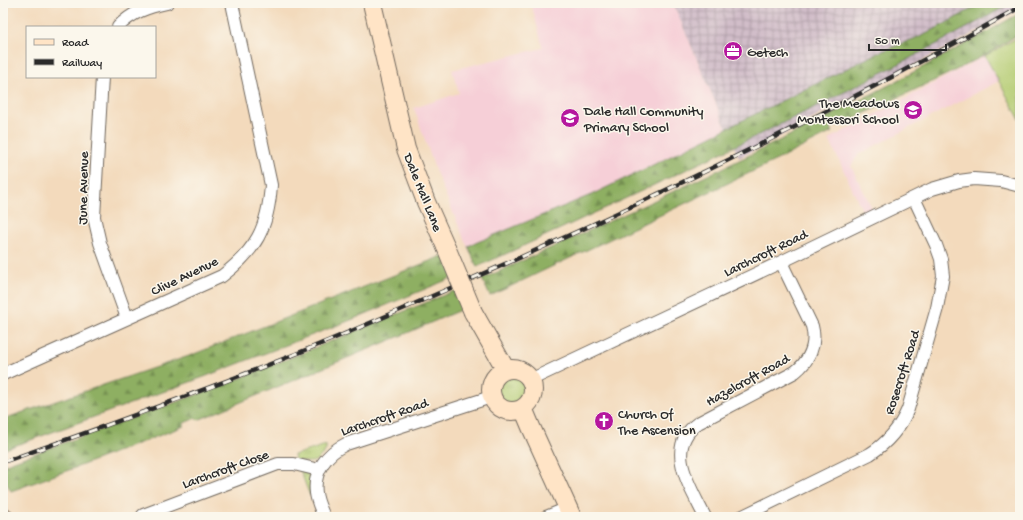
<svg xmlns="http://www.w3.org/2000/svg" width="1023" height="520" font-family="'Gochi Hand',sans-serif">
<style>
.built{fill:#f6cfd7}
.industrial{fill:url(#industrial-grid)}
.grass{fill:url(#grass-tufts);stroke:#6f7b4e}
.forest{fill:url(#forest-firs);stroke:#5c6d46}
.green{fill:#b3cb70;stroke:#6f7b4e}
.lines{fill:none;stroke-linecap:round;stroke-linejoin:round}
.street-casing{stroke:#71685e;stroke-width:14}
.secondary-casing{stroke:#71685e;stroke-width:20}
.street{stroke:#fff;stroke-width:12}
.secondary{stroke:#ffe4c6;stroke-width:18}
.rail-casing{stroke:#2b2b2b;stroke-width:4.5}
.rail{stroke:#fbf7ec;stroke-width:3;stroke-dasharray:9;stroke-linecap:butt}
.secondary-bridge-casing{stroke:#71685e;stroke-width:20;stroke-linecap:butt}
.secondary-bridge{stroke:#ffe4c6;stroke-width:18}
.labels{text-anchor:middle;stroke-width:3;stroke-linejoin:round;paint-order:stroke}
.poi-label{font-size:14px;fill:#2b2b2b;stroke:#fbf7ec;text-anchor:start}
.street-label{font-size:14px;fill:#2b2b2b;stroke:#fbf7ec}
</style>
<defs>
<pattern id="industrial-grid" width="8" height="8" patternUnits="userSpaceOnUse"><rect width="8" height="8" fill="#d1bdc9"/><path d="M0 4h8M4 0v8" fill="none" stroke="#aa9aa3"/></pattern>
<pattern id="grass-tufts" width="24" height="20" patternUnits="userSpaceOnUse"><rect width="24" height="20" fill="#b3cb70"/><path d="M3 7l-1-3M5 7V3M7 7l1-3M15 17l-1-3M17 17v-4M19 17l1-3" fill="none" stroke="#9aae61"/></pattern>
<pattern id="forest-firs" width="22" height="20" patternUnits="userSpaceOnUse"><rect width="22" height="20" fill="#8eaf62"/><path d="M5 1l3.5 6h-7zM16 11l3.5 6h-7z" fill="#748f51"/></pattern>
</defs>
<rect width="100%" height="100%" fill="#fbf7ec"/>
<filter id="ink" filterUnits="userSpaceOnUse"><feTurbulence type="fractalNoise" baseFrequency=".025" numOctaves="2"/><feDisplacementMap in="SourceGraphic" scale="8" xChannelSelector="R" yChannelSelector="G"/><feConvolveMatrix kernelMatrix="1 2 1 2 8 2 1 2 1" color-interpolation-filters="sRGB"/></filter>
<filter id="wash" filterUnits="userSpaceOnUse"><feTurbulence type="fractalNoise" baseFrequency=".012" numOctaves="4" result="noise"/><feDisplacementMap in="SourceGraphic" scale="16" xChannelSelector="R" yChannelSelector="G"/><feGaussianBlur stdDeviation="0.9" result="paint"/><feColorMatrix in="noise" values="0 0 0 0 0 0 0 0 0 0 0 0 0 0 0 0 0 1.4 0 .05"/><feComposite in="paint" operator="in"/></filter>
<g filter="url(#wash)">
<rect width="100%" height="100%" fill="#f3dabc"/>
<!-- built -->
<path class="built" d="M531 3H673L726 128 583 205 470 253 436 172 414 108 459 93 452 70 543 48Z
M985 56 999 81 859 154 851 166 872 208 863 212 829 139Z"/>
<!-- industrial -->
<path class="industrial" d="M673 3H1020V9L739 158Z"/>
<!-- grass -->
<path class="grass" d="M495 390a16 16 0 1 1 32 0a16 16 0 1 1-32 0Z
M326 445V450C314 465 313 463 295 460L294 455Z
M300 470 306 471 311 479 310 496Z"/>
<!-- forest -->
<path class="forest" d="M983 3H1011C949 39 883 72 819 105 706 161 592 215 477 267L468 246 591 195 663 160 878 53 926 34Z
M1020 13V33L989 53 946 75 838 126 837 125 830 128 832 132 781 158 490 296 482 279C664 197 847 113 1020 13Z
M445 255 454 277 351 320 204 377 3 450V419L189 356Z
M459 289 467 307 405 334 198 420 196 418 184 423V426L80 466 11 491C6 483 3 474 3 465L226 384Z"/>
<!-- green -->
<path class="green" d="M1020 36V120L985 56Z"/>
</g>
<g filter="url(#ink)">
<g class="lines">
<!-- street casing -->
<g class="street-casing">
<path id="street" d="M118 27C132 12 148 7 167 3
M102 77 94 217 100 243 127 318
M3 374 222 276C256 250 268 228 271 185L232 3
M530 380 781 262 932 189 959 181 974 179 1001 181 1020 186
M143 515 278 464H294L319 470
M324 517C321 509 317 502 316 493 313 471 327 453 346 444L491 397
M546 517 568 508
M705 517C691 488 663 448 698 423L795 372C809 361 817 345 812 326L781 262
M741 517 870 454C887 443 900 428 908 409L937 308 943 276 941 259 936 245 914 198"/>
</g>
<!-- secondary casing -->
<g class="secondary-casing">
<path id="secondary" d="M372 3 406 149 426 202 446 247
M473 312 506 370
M491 390a21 21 0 1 1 42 0a21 21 0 1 1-42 0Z
M523 408 531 427 572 517
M3 516V517"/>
</g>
<!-- street -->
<use href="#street" class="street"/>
<!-- secondary -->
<use href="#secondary" class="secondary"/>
<!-- rail casing -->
<g class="rail-casing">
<path id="rail" d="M3 462C109 425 215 387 318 345 386 317 452 287 519 258 689 182 857 99 1020 7"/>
</g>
<!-- rail -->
<use href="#rail" class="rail"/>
<!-- secondary-bridge casing -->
<g class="secondary-bridge-casing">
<path id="secondary-bridge" d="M446 247 473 312"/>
</g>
<!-- secondary-bridge -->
<use href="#secondary-bridge" class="secondary-bridge"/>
</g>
</g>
<!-- icons -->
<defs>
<g id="office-disc" transform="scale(1)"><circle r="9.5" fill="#b5179e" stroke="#fbf7ec"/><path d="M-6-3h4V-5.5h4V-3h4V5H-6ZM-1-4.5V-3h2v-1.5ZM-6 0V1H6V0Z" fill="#fff"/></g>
<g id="school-disc" transform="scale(1)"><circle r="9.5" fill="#b5179e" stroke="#fbf7ec"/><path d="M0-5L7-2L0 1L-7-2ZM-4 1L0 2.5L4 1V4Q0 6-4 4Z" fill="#fff"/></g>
<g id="church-disc" transform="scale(1)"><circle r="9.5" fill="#b5179e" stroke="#fbf7ec"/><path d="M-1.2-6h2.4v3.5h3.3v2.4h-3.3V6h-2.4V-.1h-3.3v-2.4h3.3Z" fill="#fff"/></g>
</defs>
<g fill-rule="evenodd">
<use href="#office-disc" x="733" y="51"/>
<use href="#school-disc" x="913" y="110"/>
<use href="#school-disc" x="570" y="118"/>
<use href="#church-disc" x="604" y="421"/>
</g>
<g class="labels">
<!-- poi labels -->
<g class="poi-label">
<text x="747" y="56">Getech</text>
<text x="899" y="107" text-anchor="end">The Meadows<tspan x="899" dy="16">Montessori School</tspan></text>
<text x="584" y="115">Dale Hall Community<tspan x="584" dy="16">Primary School</tspan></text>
<text x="618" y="418">Church Of<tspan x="618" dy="16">The Ascension</tspan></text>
</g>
<!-- street labels -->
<g class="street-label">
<text transform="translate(82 188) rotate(-89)" y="5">June Avenue</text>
<text transform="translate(424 192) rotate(68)" y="5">Dale Hall Lane</text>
<text transform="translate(765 252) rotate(-26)" y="5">Larchcroft Road</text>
<text transform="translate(184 275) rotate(-26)" y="5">Clive Avenue</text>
<text transform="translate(901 372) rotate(-72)" y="5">Rosecroft Road</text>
<text transform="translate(747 379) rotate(-29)" y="5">Hazelcroft Road</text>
<text transform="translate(384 416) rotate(-19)" y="5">Larchcroft Road</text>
<text transform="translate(225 468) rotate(-20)" y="5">Larchcroft Close</text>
</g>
</g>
<!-- margin -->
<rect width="1023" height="520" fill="none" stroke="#fbf7ec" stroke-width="16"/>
<!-- legend -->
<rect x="26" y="26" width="130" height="52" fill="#fbf7ec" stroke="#a8a59f"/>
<rect x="34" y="39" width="20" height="6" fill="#ffe4c6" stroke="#a8a59f"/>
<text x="62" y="46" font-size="12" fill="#2b2b2b">Road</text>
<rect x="34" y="59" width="20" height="6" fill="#2b2b2b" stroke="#a8a59f"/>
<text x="62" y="66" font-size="12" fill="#2b2b2b">Railway</text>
<!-- scale -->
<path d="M869 44v6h77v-6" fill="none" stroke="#2b2b2b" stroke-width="2"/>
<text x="875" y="44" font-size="12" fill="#2b2b2b" stroke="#fbf7ec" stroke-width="3" paint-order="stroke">50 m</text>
</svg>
